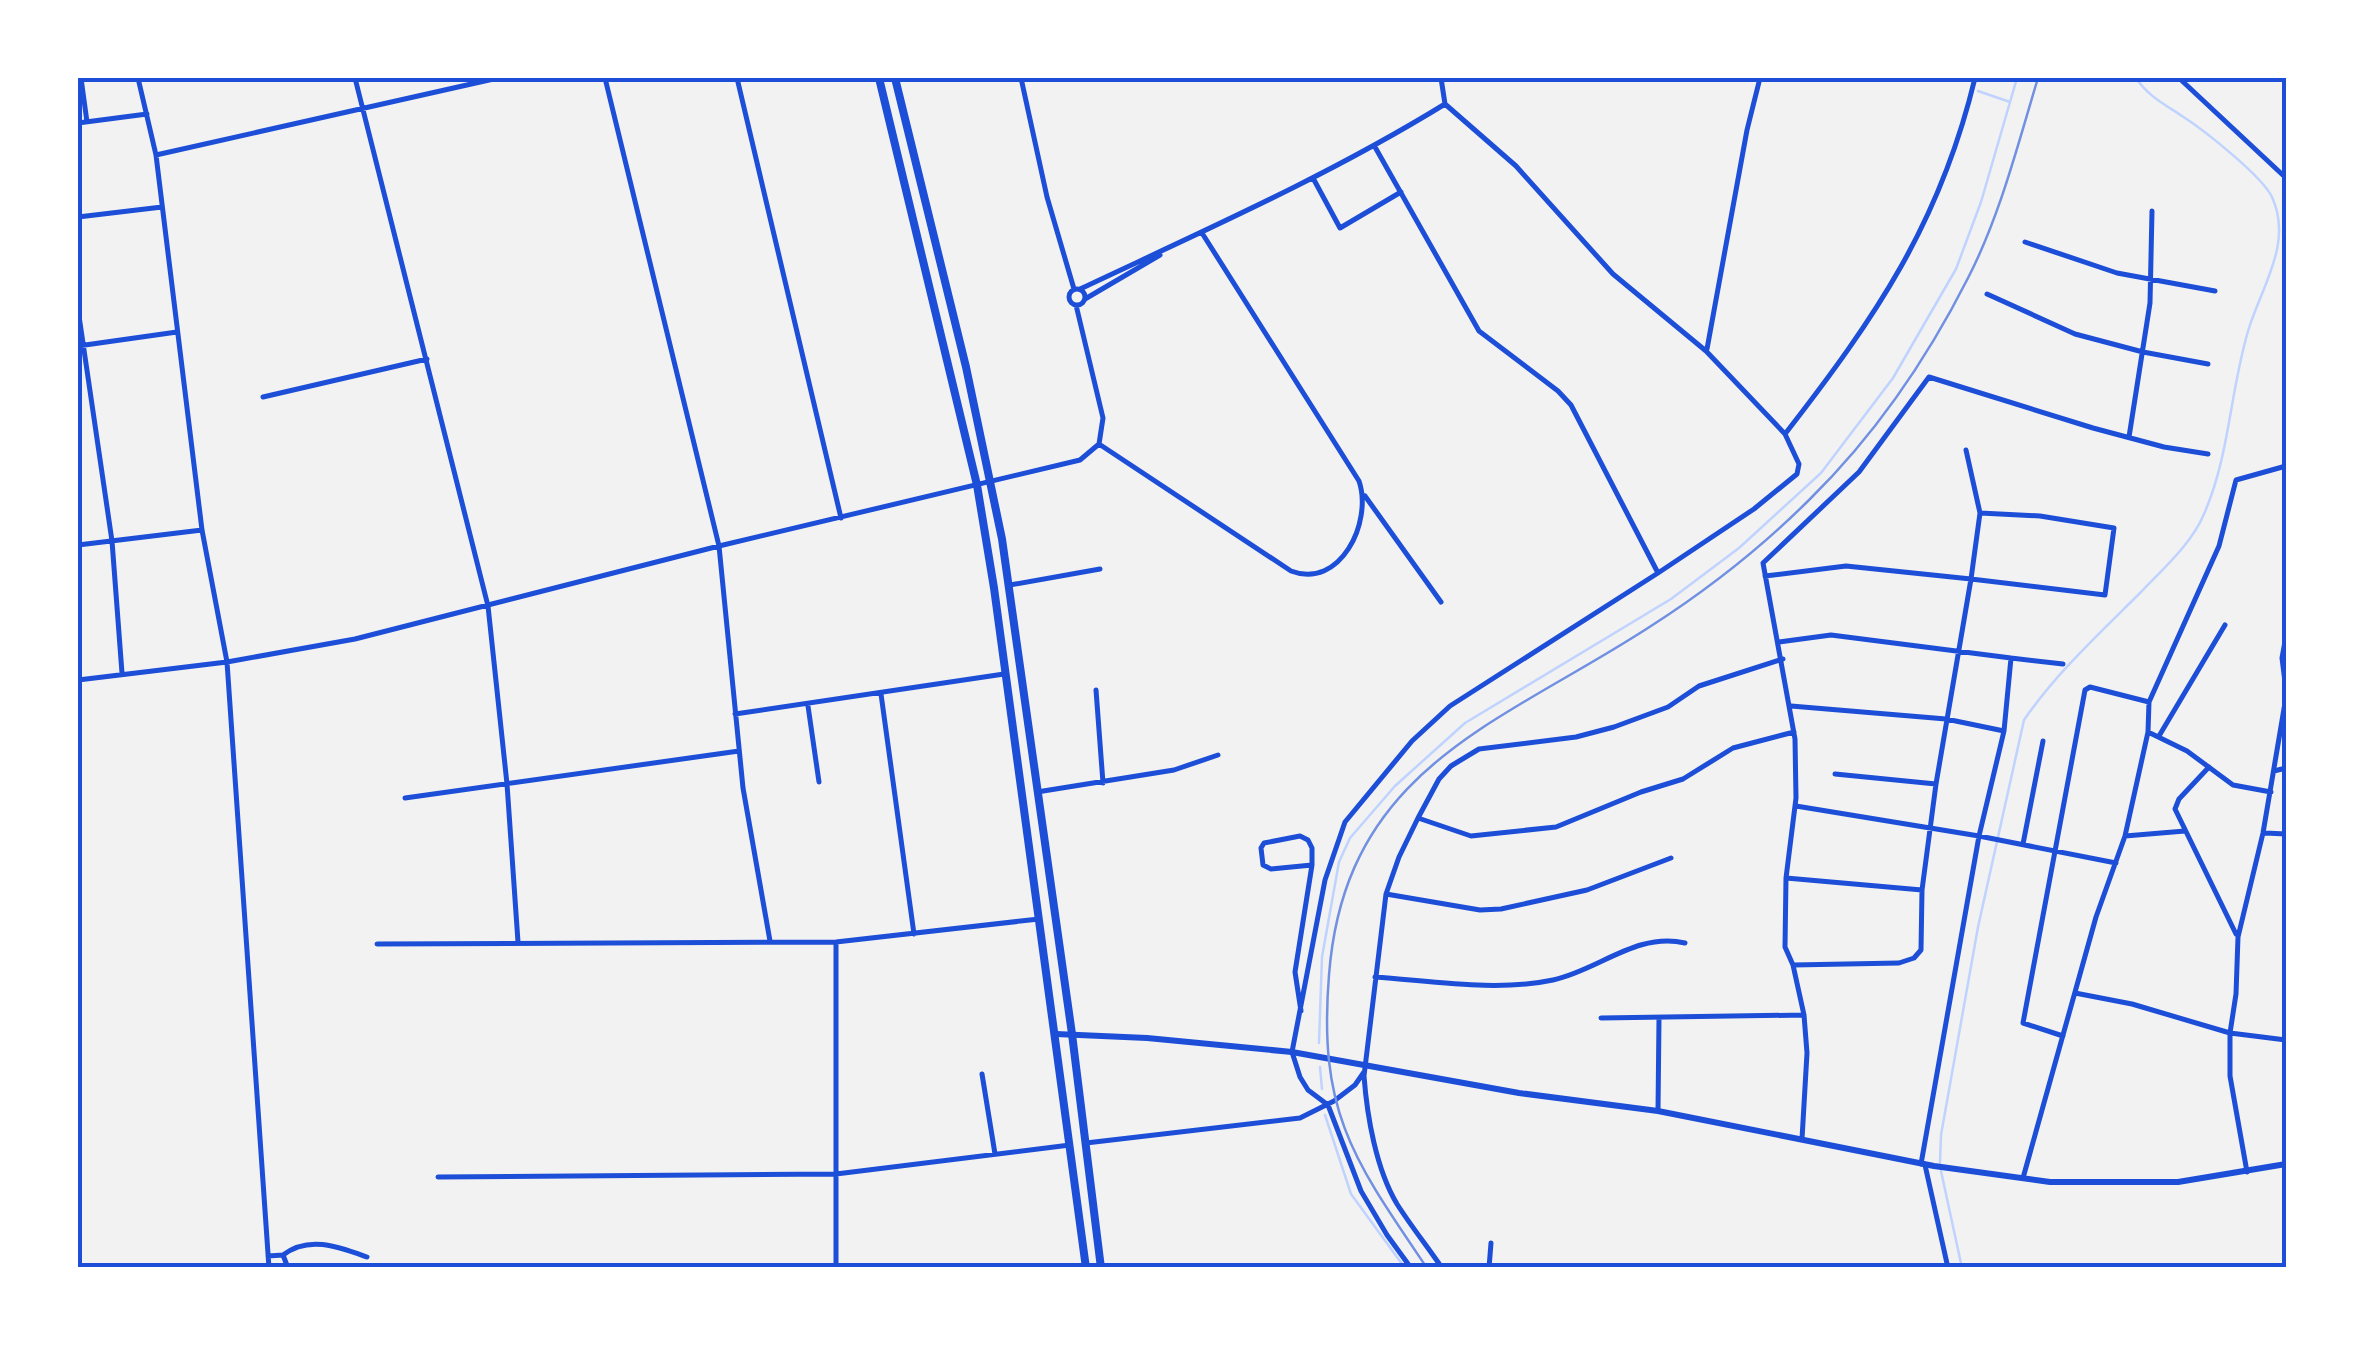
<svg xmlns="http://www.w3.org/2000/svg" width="2364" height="1345" font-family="'DM Sans',sans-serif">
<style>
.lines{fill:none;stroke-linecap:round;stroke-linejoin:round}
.stream{stroke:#bfd3fe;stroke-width:2.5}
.minor{stroke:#1d4ed8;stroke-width:5}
.secondary{stroke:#1d4ed8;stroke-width:6}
.primary{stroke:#1d4ed8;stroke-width:8}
.rail{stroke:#7290e2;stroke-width:2.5}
.neatline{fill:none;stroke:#1d4ed8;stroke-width:4}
</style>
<rect width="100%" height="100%" fill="#f2f2f2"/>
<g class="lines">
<!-- stream -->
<path class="stream" d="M1978 91 2010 102
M1319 1043 1322 957 1339 862 1350 838 1395 786 1465 723 1671 599 1739 548 1821 473 1893 378 1956 269 1981 202 2017 78
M1320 1067 1322 1089
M1325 1115 1351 1194 1405 1268
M1940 1163 1941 1135 1978 927 2024 720C2057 672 2101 632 2142 591 2164 568 2192 543 2204 514 2230 455 2230 389 2249 328 2262 286 2293 243 2272 197 2262 176 2204 130 2182 116 2164 104 2148 96 2136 78
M1941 1171 1962 1268"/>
<!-- minor -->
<path class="minor" d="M81 78 87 122
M138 78 156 155 202 530 227 662 269 1268
M355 78 488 606 507 784 518 942
M605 78 719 546 743 788 770 941
M737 78 841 518
M1021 78 1047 197 1074 289
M2179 78 2286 178
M1445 104 1516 166 1613 274 1706 351 1785 434C1876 317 1940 223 1975 78
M78 123 147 114
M1375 147 1479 331 1558 391 1571 405 1658 573
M156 155 498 78
M1313 178 1340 228 1401 192
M78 217 162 207
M2025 242 2117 273 2215 291
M1069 297a8 8 0 1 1 16 0a8 8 0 1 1-16 0Z
M1080 289C1203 231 1328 176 1445 104L1441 78
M1987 294 2075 334 2143 352 2208 364
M1085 299 1160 255
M78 309 112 541 122 673
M78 346 177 332
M1707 349 1747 130 1760 78
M263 397 427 359
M2129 437 2150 303 2152 211
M1099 444 1291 571C1340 590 1373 522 1359 481L1202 233
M1966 450 1980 513 1971 579 2105 595 2114 528 2040 516 1980 513
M1365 496 1441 602
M78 545 202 530
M1765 576 1846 566 1971 579 1936 784 1922 890 1921 950 1914 958 1899 963 1793 965
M1010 585 1100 569
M2286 636 2282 658 2286 690
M1779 642 1831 635 2011 658 2004 731 1979 836 1796 806
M2011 658 2063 664
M78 680 227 662 355 639 719 546 1080 460 1099 444 1103 418 1076 305
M1096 690 1103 783
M881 694 914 934
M808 706 819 782
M1791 706 1946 719 2004 731
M735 714 1004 674
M2148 732 2187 751 2233 785 2271 792
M2159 736 2225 625
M2209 767 2179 799 2175 809 2236 934
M2274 771 2286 768
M1835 774 1936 784
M1037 792 1174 770 1218 755
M405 798 739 751
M1418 818 1471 836 1556 827 1641 792 1683 779 1733 748 1794 732
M2265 833 2286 834
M1300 836 1308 840 1312 848V865L1271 869 1263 865 1261 848 1264 843Z
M2125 836 2185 831
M2023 844 2043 741
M1786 878 1922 890
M1386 894 1480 910 1501 909 1587 890 1671 858
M377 944 836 942 1039 919
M1375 977C1432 981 1497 992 1553 980 1599 970 1636 932 1685 943
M2075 993 2132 1004 2230 1033 2286 1040
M1301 1011 1295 972 1312 865
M1601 1018 1804 1015
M2063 1036 2023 1023 2085 690 2090 687 2149 702
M982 1074 995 1154
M1658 1111 1659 1018
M1802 1139 1807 1053 1804 1015 1793 965 1785 947 1786 878 1796 798 1795 739 1763 563 1859 472 1929 377 2093 428 2164 447 2208 454
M1086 1143 1300 1118 1334 1101 1355 1085 1364 1072
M1921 1164 1979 836 2116 863
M1925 1165 1948 1268
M2247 1172 2230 1076V1033L2236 994 2238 937 2263 833 2286 697
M438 1177 836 1174 1070 1145
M2023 1178 2096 917 2125 836 2148 732 2149 702 2219 546 2236 480 2286 466
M283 1255C309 1235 339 1247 367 1257
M268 1256 283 1255 288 1268
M836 1268V942
M1411 1268 1387 1235 1361 1191 1328 1105 1308 1090 1300 1077 1292 1052 1325 880 1345 822 1412 741 1450 706 1658 573 1754 509 1797 474 1799 464 1785 434
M1442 1268C1427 1246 1411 1226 1397 1204 1376 1169 1367 1116 1364 1076L1386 894 1399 857 1418 818 1439 779 1451 766 1479 749 1576 737 1614 727 1668 707 1699 686 1783 659
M1489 1268 1491 1243"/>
<!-- secondary -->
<path class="secondary" d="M1056 1034 1147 1038 1292 1052 1519 1093 1658 1111 1934 1166 2050 1182H2178L2286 1164"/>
<!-- primary -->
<path class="primary" d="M879 78 977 485 994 588 1086 1268
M895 78 966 367 1002 539 1072 1034 1101 1268"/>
<!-- rail -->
<path class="rail" d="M1427 1268C1353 1159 1318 1112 1329 975 1345 766 1501 724 1651 626 1707 590 1762 547 1810 499 1875 435 1927 359 1968 278 2000 216 2018 144 2038 78"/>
</g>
<!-- border -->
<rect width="2364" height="1345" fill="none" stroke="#ffffff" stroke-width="160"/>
<rect x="80" y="80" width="2204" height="1185" class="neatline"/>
</svg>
